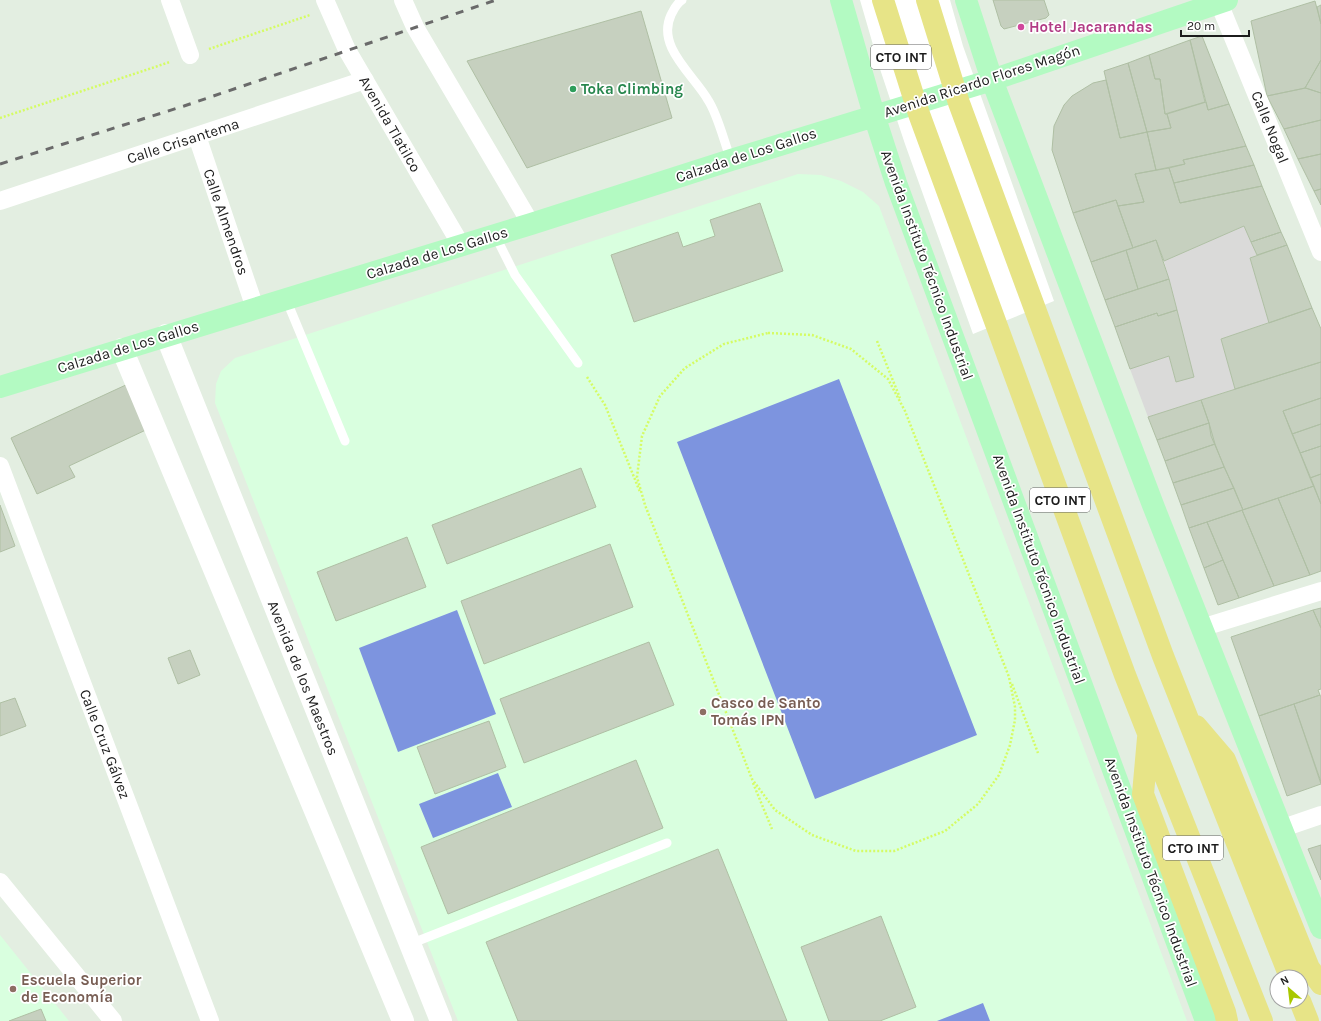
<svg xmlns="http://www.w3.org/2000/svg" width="1321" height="1021" font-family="Karla,sans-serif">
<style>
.residential{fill:#dadad9}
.education{fill:#d9ffdf}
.pitch{fill:#7d94df}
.pier{fill:#fff}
.building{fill:#c6d0bf;stroke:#afbfa4}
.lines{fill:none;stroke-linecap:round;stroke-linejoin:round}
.path{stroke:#d5fc64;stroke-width:2.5;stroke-dasharray:2 2;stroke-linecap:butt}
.service{stroke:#fff;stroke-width:9}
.minor{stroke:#fff;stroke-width:18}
.tertiary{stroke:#fff;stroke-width:22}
.secondary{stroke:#b3fac2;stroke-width:22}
.motorway{stroke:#e7e487;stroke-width:22}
.rail{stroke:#6a6a6a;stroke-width:3;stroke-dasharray:8 8;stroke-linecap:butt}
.hotel-dot{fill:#d1479c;stroke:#fff;stroke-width:1.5}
.leisure-dot{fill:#2e9e5b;stroke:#fff;stroke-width:1.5}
.education-dot{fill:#8d6e63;stroke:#fff;stroke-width:1.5}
.labels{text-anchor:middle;stroke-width:3.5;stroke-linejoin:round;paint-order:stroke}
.shield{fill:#fff;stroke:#606060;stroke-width:1}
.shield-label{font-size:14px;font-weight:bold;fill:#1c1c1c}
.hotel-label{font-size:15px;font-weight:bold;fill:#b23c85;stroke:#fff;text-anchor:start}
.street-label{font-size:15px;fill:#1c1c1c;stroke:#fff}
.leisure-label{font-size:15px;font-weight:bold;fill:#27864d;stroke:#fff;text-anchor:start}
.education-label{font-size:15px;font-weight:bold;fill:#785e54;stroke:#fff;text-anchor:start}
</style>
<rect width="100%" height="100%" fill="#e3eee1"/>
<!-- residential -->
<path class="residential" d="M1244 226 1257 255 1250 258 1269 323 1221 339 1235 389 1148 417 1130 369 1169 356 1176 382 1177 310 1164 261Z"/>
<!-- education -->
<path class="education" d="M798 174 821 175 841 181 863 192 879 206 1187 1021H458L215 403 216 384 221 371 235 358Z
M0 935 69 1021H0Z"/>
<!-- pitch -->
<path class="pitch" d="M839 379 977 735 815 799 677 442Z
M457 610 496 714 398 752 359 648Z
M498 773 512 807 433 838 419 804Z
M983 1003 990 1021H937Z"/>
<!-- pier -->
<path class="pier" d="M860 0H950L963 46 1054 301 973 334 905 144 880 69Z"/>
<!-- building -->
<path class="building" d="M993 0H1044L1049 15 1046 18 1004 29 1001 26Z
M1315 1 1321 24V60L1305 88 1267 96 1251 21Z
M1321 5V24L1317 7Z
M641 11 672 118 527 168 467 61Z
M1202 36 1229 104 1208 110 1190 40Z
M1190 40 1205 102 1165 114 1160 79H1155L1149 55Z
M1149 55 1155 79H1160L1165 114H1167L1171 128 1147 132 1128 63Z
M1321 60V93L1305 88Z
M1128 63 1147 132 1120 138 1104 71Z
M1106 80 1120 138 1147 132 1156 170 1135 174 1144 202 1118 206 1116 200 1073 213 1052 150 1054 126 1064 105 1072 96 1093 83Z
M1306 88 1321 93V120L1284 129 1267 96Z
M1206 102 1208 110 1229 104 1246 146 1183 160 1185 164 1156 170 1147 132 1171 128 1167 114Z
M1321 120V154L1298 159 1284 129Z
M1246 146 1254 165 1174 183 1169 168 1185 164 1183 160Z
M1321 154V189L1314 191 1298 159Z
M1254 165 1262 186 1180 203 1174 183Z
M1169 168 1180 203 1262 186 1281 232 1251 242 1244 226 1164 261 1156 240 1133 248 1118 206 1144 202 1135 174Z
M1321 189V205L1314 191Z
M1116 200 1133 248 1091 262 1073 213Z
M760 203 783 271 634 322 611 255 678 232 683 247 715 236 710 220Z
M1281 232 1287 245 1257 255 1251 242Z
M1156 240 1169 279 1138 289 1126 250Z
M1287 245 1312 308 1269 323 1250 258Z
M1126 250 1138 289 1105 300 1091 262Z
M1169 279 1177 310 1158 316 1157 313 1115 327 1105 300Z
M1312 308 1321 329V362L1235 389 1221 339Z
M1177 310 1194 377 1176 382 1169 356 1130 369 1115 327 1157 313 1158 316Z
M1321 362V398L1283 411 1314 486 1243 510 1211 436 1209 423 1201 400Z
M128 384 148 429 69 466 75 477 37 494 11 438Z
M1321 398V424L1292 434 1283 411Z
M1201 400 1209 423 1157 440 1148 417Z
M1209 423 1215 444 1165 461 1157 440Z
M1321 424V446L1300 453 1292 434Z
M1215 444 1224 467 1173 483 1165 461Z
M1321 446V474L1310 478 1300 453Z
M1224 467 1234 488 1181 505 1173 483Z
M581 468 596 507 447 564 432 525Z
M1321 474V504L1310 478Z
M1314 486 1321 504V571L1310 575 1278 498Z
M1234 488 1243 510 1189 528 1181 505Z
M1278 498 1310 575 1274 586 1242 510Z
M0 505 15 546 0 552Z
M1242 510 1274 586 1239 598 1207 522Z
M1207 522 1223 560 1204 568 1189 528Z
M407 537 426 587 336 621 317 572Z
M610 544 633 607 484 664 461 601Z
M1223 560 1239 598 1218 605 1204 568Z
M1321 608V628L1313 610Z
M1313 610 1321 628V689L1318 690 1320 695 1259 716 1231 637Z
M649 642 674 705 524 763 500 699Z
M190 650 200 675 178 684 168 658Z
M1320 695 1321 697V782L1294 704Z
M15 698 26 726 0 736V703Z
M1294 704 1321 784 1287 796 1259 716Z
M489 721 506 767 435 794 417 747Z
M636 760 663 828 448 914 421 847Z
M1321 845V880L1308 849Z
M718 849 787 1021H518L486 942Z
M881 916 916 1007 880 1021H829L801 947Z
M41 1009 46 1021H9Z"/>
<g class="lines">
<!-- path -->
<path class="path" d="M209 49 310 15
M0 118 170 62
M768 333 812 335 851 349 888 379 905 411 1009 677 1015 707V720L1010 745 999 775 978 804 945 831 894 851H856L812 835 775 810 752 779 645 505 637 477 642 436 660 396 685 368 724 344Z
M877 341 900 398
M587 377 605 405 640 492
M1012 684 1038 753
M753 783 772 829"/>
<!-- service -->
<path class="service" d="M682 0C676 4 674 9 671 15 656 47 694 75 708 100 718 115 724 142 731 160
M495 235 515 275 578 363
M286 299 345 441
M410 944 667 843"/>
<!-- minor -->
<path class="minor" d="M170 0 190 55
M325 0 347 50 461 245
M403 0 415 27 531 224
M1219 3 1321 252
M197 136 255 308
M0 201 365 80
M0 466 210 1021
M1201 628 1321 591
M1280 829 1321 815
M0 882 113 1021"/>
<!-- tertiary -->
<path class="tertiary" d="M166 335 441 1021
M122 349 403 1021"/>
<!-- secondary -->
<path class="secondary" d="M841 0 874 115 896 183 1206 1021
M966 0 992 80 1153 505 1321 928
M0 387 531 224 731 160 992 80 1227 0"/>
<!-- motorway -->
<path class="motorway" d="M883 0 919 114 1125 675 1262 1021
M927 0 959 103 1163 656 1290 977
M1196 726 1225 760 1309 968 1321 984
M1148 738 1143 794 1225 1012 1227 1021
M1300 1001 1308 1021"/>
<!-- rail -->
<path class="rail" d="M0 164 184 106 496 0"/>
</g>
<!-- markers -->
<circle class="hotel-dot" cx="1021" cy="27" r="4"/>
<circle class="leisure-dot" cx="573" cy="89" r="4"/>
<g class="education-dot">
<circle cx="703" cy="712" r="4"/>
<circle cx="13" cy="989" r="4"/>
</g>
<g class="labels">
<!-- shield labels -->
<g class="shield">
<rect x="871" y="45" width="60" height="24" rx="3"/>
<rect x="1030" y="488" width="60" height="24" rx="3"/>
<rect x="1163" y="836" width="60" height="24" rx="3"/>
</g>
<g class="shield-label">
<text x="901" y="62">CTO INT</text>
<text x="1060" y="505">CTO INT</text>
<text x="1193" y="853">CTO INT</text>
</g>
<!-- hotel labels -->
<g class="hotel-label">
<text x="1029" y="32">Hotel Jacarandas</text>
</g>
<!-- street labels -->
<g class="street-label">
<text transform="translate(982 81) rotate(-18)" y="5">Avenida Ricardo Flores Magón</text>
<text transform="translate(390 124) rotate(60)" y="5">Avenida Tlatilco</text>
<text transform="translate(1270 127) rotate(68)" y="5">Calle Nogal</text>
<text transform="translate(183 141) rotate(-18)" y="5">Calle Crisantema</text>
<text transform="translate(746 155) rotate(-18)" y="5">Calzada de Los Gallos</text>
<text transform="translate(226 222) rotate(71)" y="5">Calle Almendros</text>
<text transform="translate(437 253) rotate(-17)" y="5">Calzada de Los Gallos</text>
<text transform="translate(927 265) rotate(70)" y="5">Avenida Instituto Técnico Industrial</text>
<text transform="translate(128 347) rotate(-17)" y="5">Calzada de Los Gallos</text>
<text transform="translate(1039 569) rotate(70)" y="5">Avenida Instituto Técnico Industrial</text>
<text transform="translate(303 678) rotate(68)" y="5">Avenida de los Maestros</text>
<text transform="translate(105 744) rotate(69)" y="5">Calle Cruz Gálvez</text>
<text transform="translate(1151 872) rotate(70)" y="5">Avenida Instituto Técnico Industrial</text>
</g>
<!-- leisure labels -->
<g class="leisure-label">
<text x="581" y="94">Toka Climbing</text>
</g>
<!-- education labels -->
<g class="education-label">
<text x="711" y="708">Casco de Santo<tspan x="711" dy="17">Tomás IPN</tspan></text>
<text x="21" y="985">Escuela Superior<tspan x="21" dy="17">de Economía</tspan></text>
</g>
</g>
<!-- north arrow -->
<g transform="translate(1289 989) rotate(332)"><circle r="19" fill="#ffffff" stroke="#a4a4a4"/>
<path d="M0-3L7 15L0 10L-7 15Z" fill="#a9c800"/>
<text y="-6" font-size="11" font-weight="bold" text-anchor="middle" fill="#1c1c1c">N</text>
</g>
<!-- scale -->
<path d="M1181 30v6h68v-6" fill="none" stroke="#1c1c1c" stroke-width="2"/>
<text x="1187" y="30" font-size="12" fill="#1c1c1c" stroke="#ffffff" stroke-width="3" paint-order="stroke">20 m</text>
</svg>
